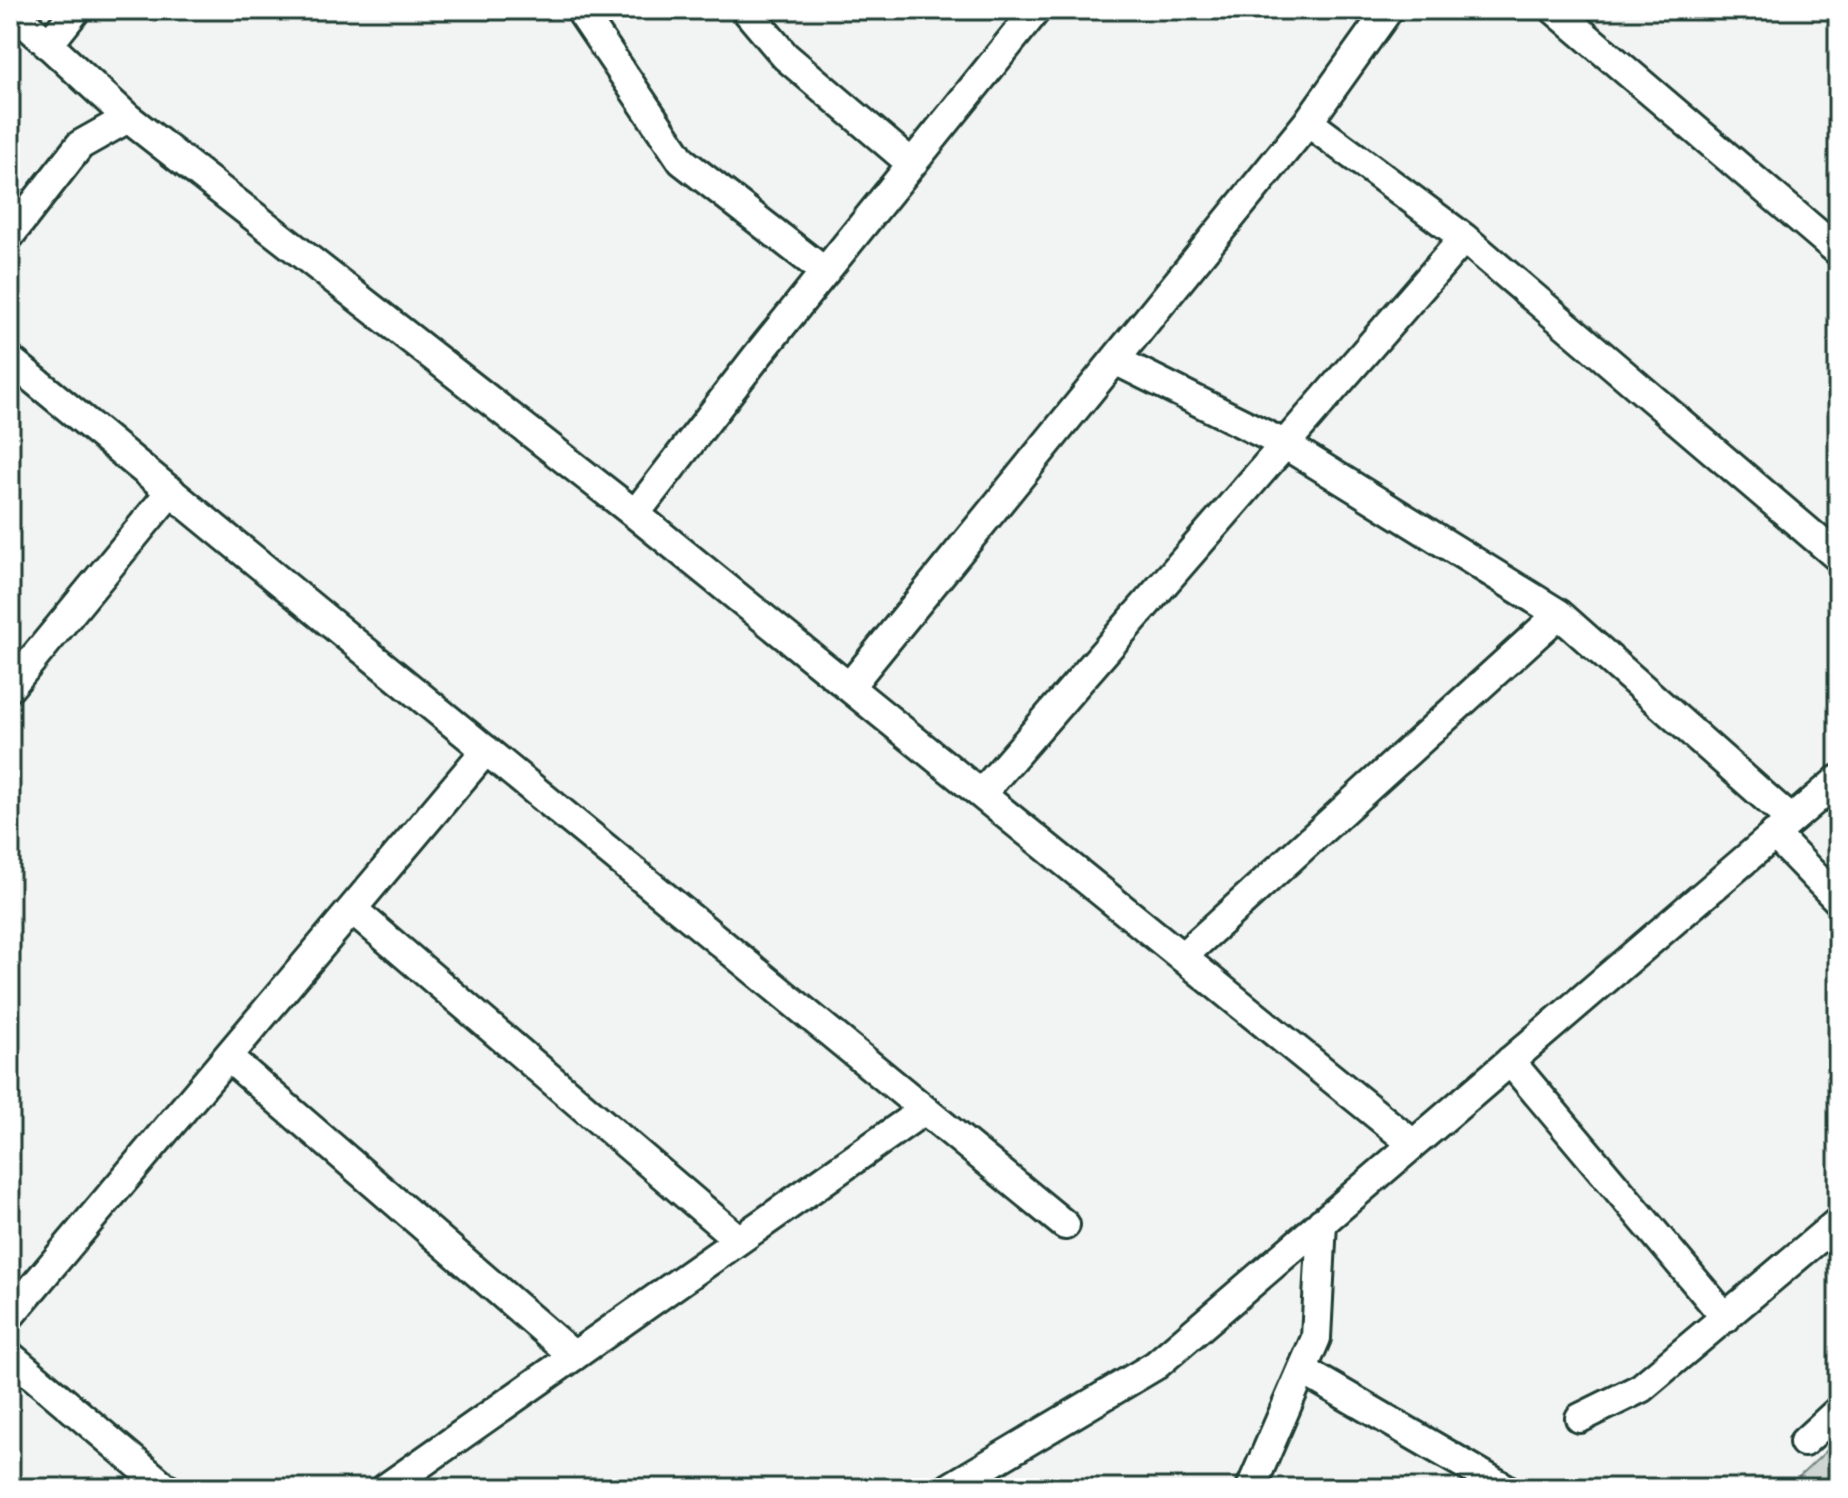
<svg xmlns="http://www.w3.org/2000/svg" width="1848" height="1498" font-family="Sriracha,sans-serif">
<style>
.green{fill:#ced5d3;stroke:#768984;stroke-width:2}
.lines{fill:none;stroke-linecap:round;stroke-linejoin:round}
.street-casing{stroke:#1f3d34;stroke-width:34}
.street{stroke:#fff;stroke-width:28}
</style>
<rect width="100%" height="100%" fill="#f2f3f3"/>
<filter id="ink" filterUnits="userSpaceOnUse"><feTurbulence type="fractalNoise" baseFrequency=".0125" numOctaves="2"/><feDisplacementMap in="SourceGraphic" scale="16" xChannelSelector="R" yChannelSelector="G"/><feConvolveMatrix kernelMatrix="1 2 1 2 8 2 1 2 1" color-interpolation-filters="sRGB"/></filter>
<g filter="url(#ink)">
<!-- green -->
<path class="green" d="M1838 1440V1488H1787Z"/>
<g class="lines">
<!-- street casing -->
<g class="street-casing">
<path id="street" d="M11 10 128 118
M580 10 682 161 825 272
M746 10 785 56 912 164
M1555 10 1838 251
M48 45 76 10
M1308 122 1464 238 1838 557
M10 235 80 145 128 118 635 514 1413 1144
M10 360 1065 1225
M1115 360 1286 445 1559 614 1791 820
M635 514 757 356 1036 10
M10 687 171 491
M849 687 1308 122 1388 10
M981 794 1464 238
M1774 834 1838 900
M352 909 739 1240
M1182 957 1559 614
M228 1057 574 1356
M1510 1061 1726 1318
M10 1315 486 750
M10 1356 166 1488
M1302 1370 1505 1488
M1580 1418 1641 1388 1838 1222
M1804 1442 1838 1411
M386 1488 924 1110
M949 1488 1156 1365 1838 780
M1251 1488 1316 1338 1322 1222"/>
</g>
<!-- street -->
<use href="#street" class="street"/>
</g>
</g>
<!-- margin -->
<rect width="1848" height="1498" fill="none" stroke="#fff" stroke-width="40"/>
<rect x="20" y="20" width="1808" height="1458" fill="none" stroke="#1f3d34" stroke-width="3" filter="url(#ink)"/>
</svg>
